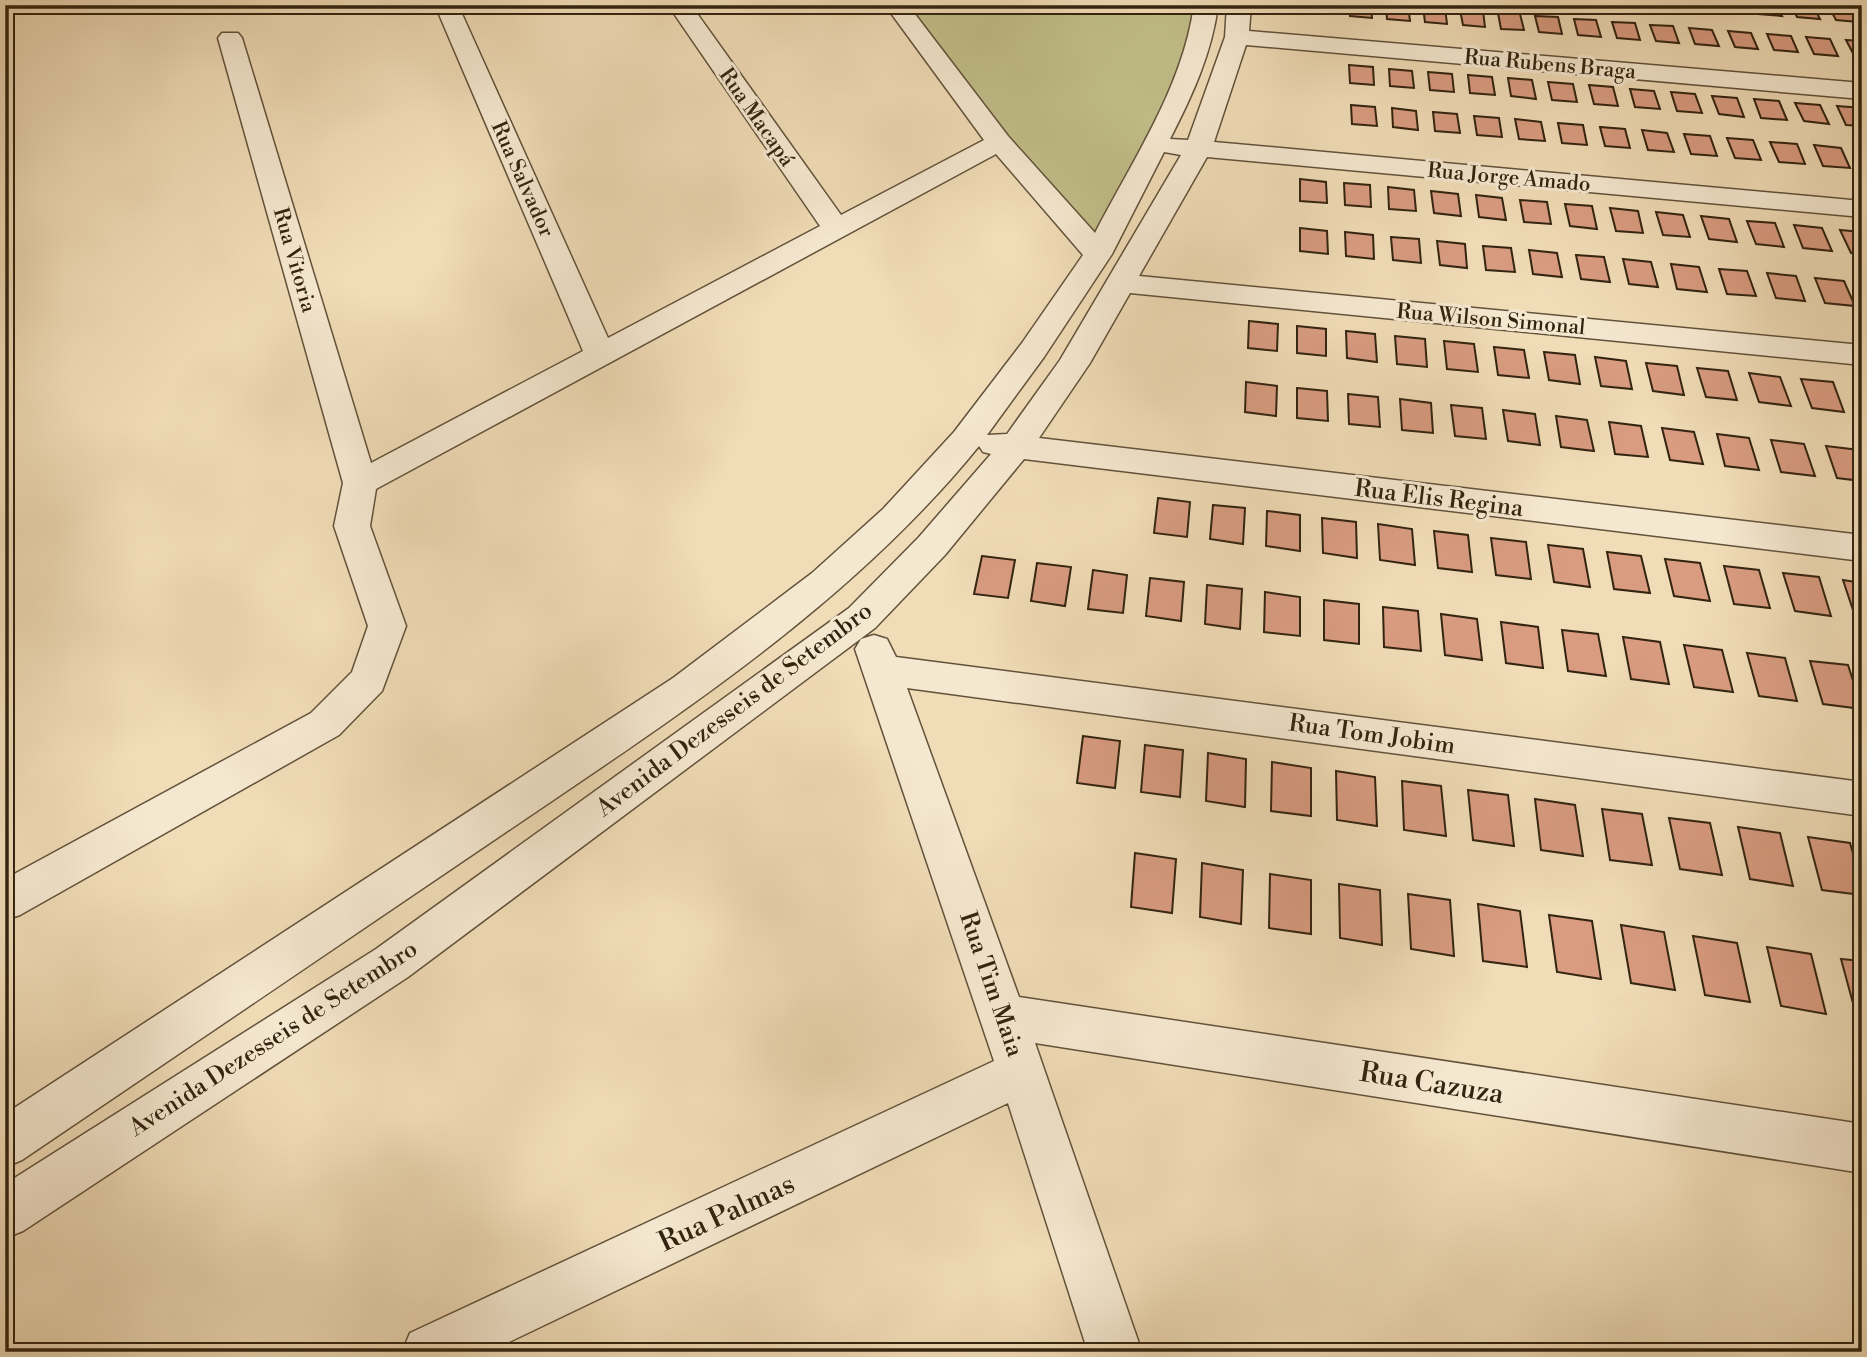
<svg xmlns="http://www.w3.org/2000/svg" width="1867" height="1357" font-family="'Libre Bodoni',serif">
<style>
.green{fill:#c1be89;stroke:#7a714c;stroke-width:2}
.building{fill:#d99c81;stroke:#332410;stroke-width:2}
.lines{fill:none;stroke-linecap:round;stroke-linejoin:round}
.street-casing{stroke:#62523a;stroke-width:3}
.street{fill:#f5e8d0;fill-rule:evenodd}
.labels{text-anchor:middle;stroke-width:6;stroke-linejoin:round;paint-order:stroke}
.far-street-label{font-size:21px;fill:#332410;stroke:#f5e8d0}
.street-label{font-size:24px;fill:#332410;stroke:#f5e8d0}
.near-street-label{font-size:28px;fill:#332410;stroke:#f5e8d0}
</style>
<rect width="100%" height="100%" fill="#f0dcb7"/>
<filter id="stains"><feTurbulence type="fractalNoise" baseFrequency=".00286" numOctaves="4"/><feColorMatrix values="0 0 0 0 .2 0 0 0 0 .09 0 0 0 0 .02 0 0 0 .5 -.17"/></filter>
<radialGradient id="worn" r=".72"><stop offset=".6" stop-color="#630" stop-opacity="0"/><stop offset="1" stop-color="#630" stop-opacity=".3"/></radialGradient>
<!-- green -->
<path class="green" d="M896 5H1206L1156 145 1098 254Z"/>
<!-- building -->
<path class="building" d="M1349 5H1371L1372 18 1350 16Z
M1386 5H1408L1410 21 1387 19Z
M1717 5H1739L1743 13 1720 11Z
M1754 5H1776L1782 16 1758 14Z
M1791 5H1813L1820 19 1797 17Z
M1828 5 1851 7 1859 22 1836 20Z
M1423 7 1445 8 1447 24 1425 22Z
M1460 10 1483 11 1485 27 1463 25Z
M1498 13 1520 14 1524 30 1501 29Z
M1535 16 1558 17 1562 34 1539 32Z
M1574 19 1596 20 1601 37 1578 35Z
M1612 22 1635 23 1640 40 1617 38Z
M1650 25 1673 26 1679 43 1656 41Z
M1689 28 1712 30 1719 46 1695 44Z
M1728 31 1751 33 1758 49 1735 47Z
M1767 34 1791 36 1798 52 1774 50Z
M1806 37 1830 39 1838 56 1814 54Z
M1846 40 1862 41V57H1855Z
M1349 65 1373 67 1374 85 1350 83Z
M1389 69 1412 71 1414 88 1390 86Z
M1428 72 1452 74 1454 92 1430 90Z
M1468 75 1492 77 1495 95 1470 93Z
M1508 78 1532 80 1536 99 1511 96Z
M1548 82 1573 84 1577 102 1552 100Z
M1589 85 1613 87 1618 106 1594 104Z
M1630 89 1654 91 1660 109 1635 107Z
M1671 92 1695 94 1702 113 1677 111Z
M1712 96 1737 98 1744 117 1719 114Z
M1754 99 1779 101 1787 120 1761 118Z
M1795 103 1820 105 1829 124 1804 121Z
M1351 105 1375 107 1377 126 1352 124Z
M1837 106 1862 108V126L1846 125Z
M1392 108 1416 111 1418 130 1393 127Z
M1433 112 1457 114 1460 133 1435 131Z
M1474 116 1499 118 1502 137 1477 135Z
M1515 119 1541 122 1545 141 1519 139Z
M1558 123 1583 125 1587 145 1562 143Z
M1600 127 1625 129 1630 148 1605 146Z
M1642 130 1667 133 1674 152 1648 150Z
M1684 134 1710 136 1717 156 1691 154Z
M1727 138 1753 140 1761 160 1735 158Z
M1770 142 1797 144 1805 164 1779 162Z
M1814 145 1841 148 1850 168 1823 166Z
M1300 179 1326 182 1327 203 1300 201Z
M1344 183 1370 185 1371 207 1345 205Z
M1388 187 1414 190 1416 211 1389 209Z
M1431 191 1458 194 1461 216 1434 213Z
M1476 195 1502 198 1506 220 1479 217Z
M1520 200 1547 202 1551 224 1524 222Z
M1565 204 1592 206 1597 229 1570 226Z
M1610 208 1638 211 1643 233 1616 231Z
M1656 212 1683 215 1690 237 1663 235Z
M1701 216 1729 219 1737 242 1709 239Z
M1747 221 1775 223 1784 247 1756 244Z
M1794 225 1822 228 1832 251 1803 248Z
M1300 228 1327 231 1328 254 1300 251Z
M1840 230 1862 232V254L1851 253Z
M1345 232 1373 235 1374 259 1346 256Z
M1391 237 1419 239 1421 263 1393 260Z
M1437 241 1465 244 1467 268 1440 265Z
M1483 246 1511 248 1515 272 1486 270Z
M1529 250 1557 253 1562 277 1533 274Z
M1576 255 1604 257 1610 282 1581 279Z
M1623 259 1651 262 1658 287 1629 284Z
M1671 264 1699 267 1707 292 1677 289Z
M1719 269 1747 271 1756 296 1727 294Z
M1767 273 1796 276 1805 301 1776 298Z
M1815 278 1844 281 1855 306 1825 303Z
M1249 321 1278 324 1277 351 1248 348Z
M1297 326 1326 329V356L1297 353Z
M1346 331 1375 334 1377 362 1347 358Z
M1395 336 1425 339 1427 367 1397 364Z
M1444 341 1474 344 1478 372 1447 369Z
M1494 347 1524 350 1529 378 1498 375Z
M1544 352 1575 355 1580 384 1549 380Z
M1595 357 1626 361 1632 389 1601 386Z
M1646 363 1677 366 1684 395 1653 391Z
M1697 368 1728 371 1737 400 1706 397Z
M1749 373 1780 377 1791 406 1759 402Z
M1801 379 1833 382 1844 412 1812 408Z
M1246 382 1277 386 1276 416 1245 412Z
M1297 388 1327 391 1328 421 1297 418Z
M1348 394 1378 397 1380 427 1349 424Z
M1400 399 1431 403 1433 433 1402 430Z
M1451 405 1482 408 1486 439 1455 436Z
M1503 410 1535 414 1540 445 1508 441Z
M1556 416 1587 420 1594 451 1561 447Z
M1609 422 1641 426 1648 457 1615 454Z
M1662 428 1694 432 1703 464 1670 460Z
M1717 434 1749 438 1759 470 1725 466Z
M1771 440 1804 444 1815 476 1781 472Z
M1826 446 1859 450 1862 458V481L1837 478Z
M1158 498 1190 502 1187 537 1154 533Z
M1213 505 1245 508 1243 544 1210 539Z
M1267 511 1300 515V551L1266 546Z
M1322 518 1356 522 1357 558 1323 553Z
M1378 524 1412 529 1415 565 1380 560Z
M1434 531 1468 535 1472 572 1438 568Z
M1491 538 1526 542 1531 579 1496 575Z
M1548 545 1583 549 1590 587 1554 582Z
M1607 552 1641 556 1650 593 1614 589Z
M982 556 1015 560 1008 598 974 594Z
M1665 559 1700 563 1710 601 1674 596Z
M1037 563 1071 567 1065 606 1031 601Z
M1724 566 1759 570 1770 608 1734 604Z
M1093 570 1127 575 1123 613 1088 609Z
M1783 573 1819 577 1831 616 1795 611Z
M1150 578 1184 582 1181 621 1146 616Z
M1843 580 1862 583V620L1856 619Z
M1207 585 1242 589 1240 629 1205 624Z
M1265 592 1300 597V636L1264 632Z
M1324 600 1359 604V644L1324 640Z
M1383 607 1418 611 1421 651 1384 647Z
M1441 614 1477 619 1482 660 1445 655Z
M1501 622 1538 627 1543 668 1506 663Z
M1562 630 1598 634 1606 676 1568 671Z
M1623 637 1660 642 1669 684 1631 679Z
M1684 645 1722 650 1733 692 1694 687Z
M1747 653 1785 658 1797 701 1759 696Z
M1810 661 1848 665 1862 709 1823 704Z
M1083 736 1120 741 1115 788 1077 783Z
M1145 745 1183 750 1180 797 1141 792Z
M1208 753 1246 759 1245 807 1206 801Z
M1272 762 1311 768V816L1271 811Z
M1336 771 1375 777 1377 826 1337 820Z
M1402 781 1441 786 1446 836 1404 830Z
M1468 790 1508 795 1514 846 1473 840Z
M1535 799 1575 805 1583 856 1541 850Z
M1602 809 1642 814 1652 865 1610 860Z
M1669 818 1710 823 1722 875 1680 869Z
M1738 827 1780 833 1793 886 1750 879Z
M1808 837 1850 843 1862 885V895L1822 890Z
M1135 853 1176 859 1172 913 1131 907Z
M1202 863 1243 870 1241 924 1200 917Z
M1270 874 1311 880V934L1269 928Z
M1339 884 1380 890 1382 945 1340 938Z
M1408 894 1450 900 1454 956 1411 949Z
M1478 904 1520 911 1527 967 1483 961Z
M1549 915 1592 921 1601 979 1557 972Z
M1621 925 1664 932 1675 990 1631 983Z
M1693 936 1737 943 1750 1002 1705 995Z
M1767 947 1811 954 1826 1014 1781 1006Z
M1841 959 1862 961V1019L1857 1018Z"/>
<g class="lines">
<!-- street casing -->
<g class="street-casing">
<path id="street" d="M435 5H458L608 338 820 226 668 5H691L841 215 984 140 885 5H908L1008 136 1095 233C1132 161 1183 87 1194 5H1218C1212 53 1192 96 1170 139L1188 140 1225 37 1227 5H1251L1249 31 1862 83V99L1246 45 1214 142 1862 201V217L1207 157 1139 276 1862 345V365L1130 293 1090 363 1039 438 1862 535V561L1024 459 945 555 875 628 408 977 23 1231 5 1238V1184L376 949 849 608 919 537 991 454 983 452 979 446C849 606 674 718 506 832 344 942 183 1051 22 1160L5 1167V1114L673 678 812 573 883 509 954 432 1022 343 1083 255 996 154 376 489 370 526 406 626 382 691 339 735 20 915 5 920V879L311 713 352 672 368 626 334 526 343 483 218 38 222 33H238L242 38 371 463 583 351ZM1164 152 1181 155 1060 360 1007 434 987 435 1044 357 1112 254Z
M874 635 887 639 896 657 1862 782V816L907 688 1019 997 1862 1124V1173L1035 1043 1142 1352H1088L1008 1103 488 1352H402L410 1333 994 1061 855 649 861 639Z"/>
</g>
<!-- street -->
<use href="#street" class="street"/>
</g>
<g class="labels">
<!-- far-street labels -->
<g class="far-street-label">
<text transform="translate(1550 64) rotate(5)" y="7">Rua Rubens Braga</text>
<text transform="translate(757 117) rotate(55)" y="7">Rua Macapá</text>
<text transform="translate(1509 177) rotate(5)" y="7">Rua Jorge Amado</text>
<text transform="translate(523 179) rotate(66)" y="7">Rua Salvador</text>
<text transform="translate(295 260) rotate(74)" y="7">Rua Vitoria</text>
<text transform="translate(1491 319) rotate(5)" y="7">Rua Wilson Simonal</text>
</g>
<!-- street labels -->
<g class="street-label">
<text transform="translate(1439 498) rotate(7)" y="8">Rua Elis Regina</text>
<text transform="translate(734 709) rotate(-37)" y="8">Avenida Dezesseis de Setembro</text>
<text transform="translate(1372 734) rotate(8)" y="8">Rua Tom Jobim</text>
<text transform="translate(992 984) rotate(71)" y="8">Rua Tim Maia</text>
<text transform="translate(273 1038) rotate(-33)" y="8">Avenida Dezesseis de Setembro</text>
</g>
<!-- near-street labels -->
<g class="near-street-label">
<text transform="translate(1432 1082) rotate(9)" y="10">Rua Cazuza</text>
<text transform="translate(726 1212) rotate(-25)" y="10">Rua Palmas</text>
</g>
</g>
<!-- margin -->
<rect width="1867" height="1357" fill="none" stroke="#f0dcb7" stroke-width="28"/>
<rect x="7" y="7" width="1853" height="1343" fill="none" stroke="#332410" stroke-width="3.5"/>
<rect x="14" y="14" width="1839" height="1329" fill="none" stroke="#332410" stroke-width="2"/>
<rect width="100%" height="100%" filter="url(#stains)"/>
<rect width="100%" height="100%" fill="url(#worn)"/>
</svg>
